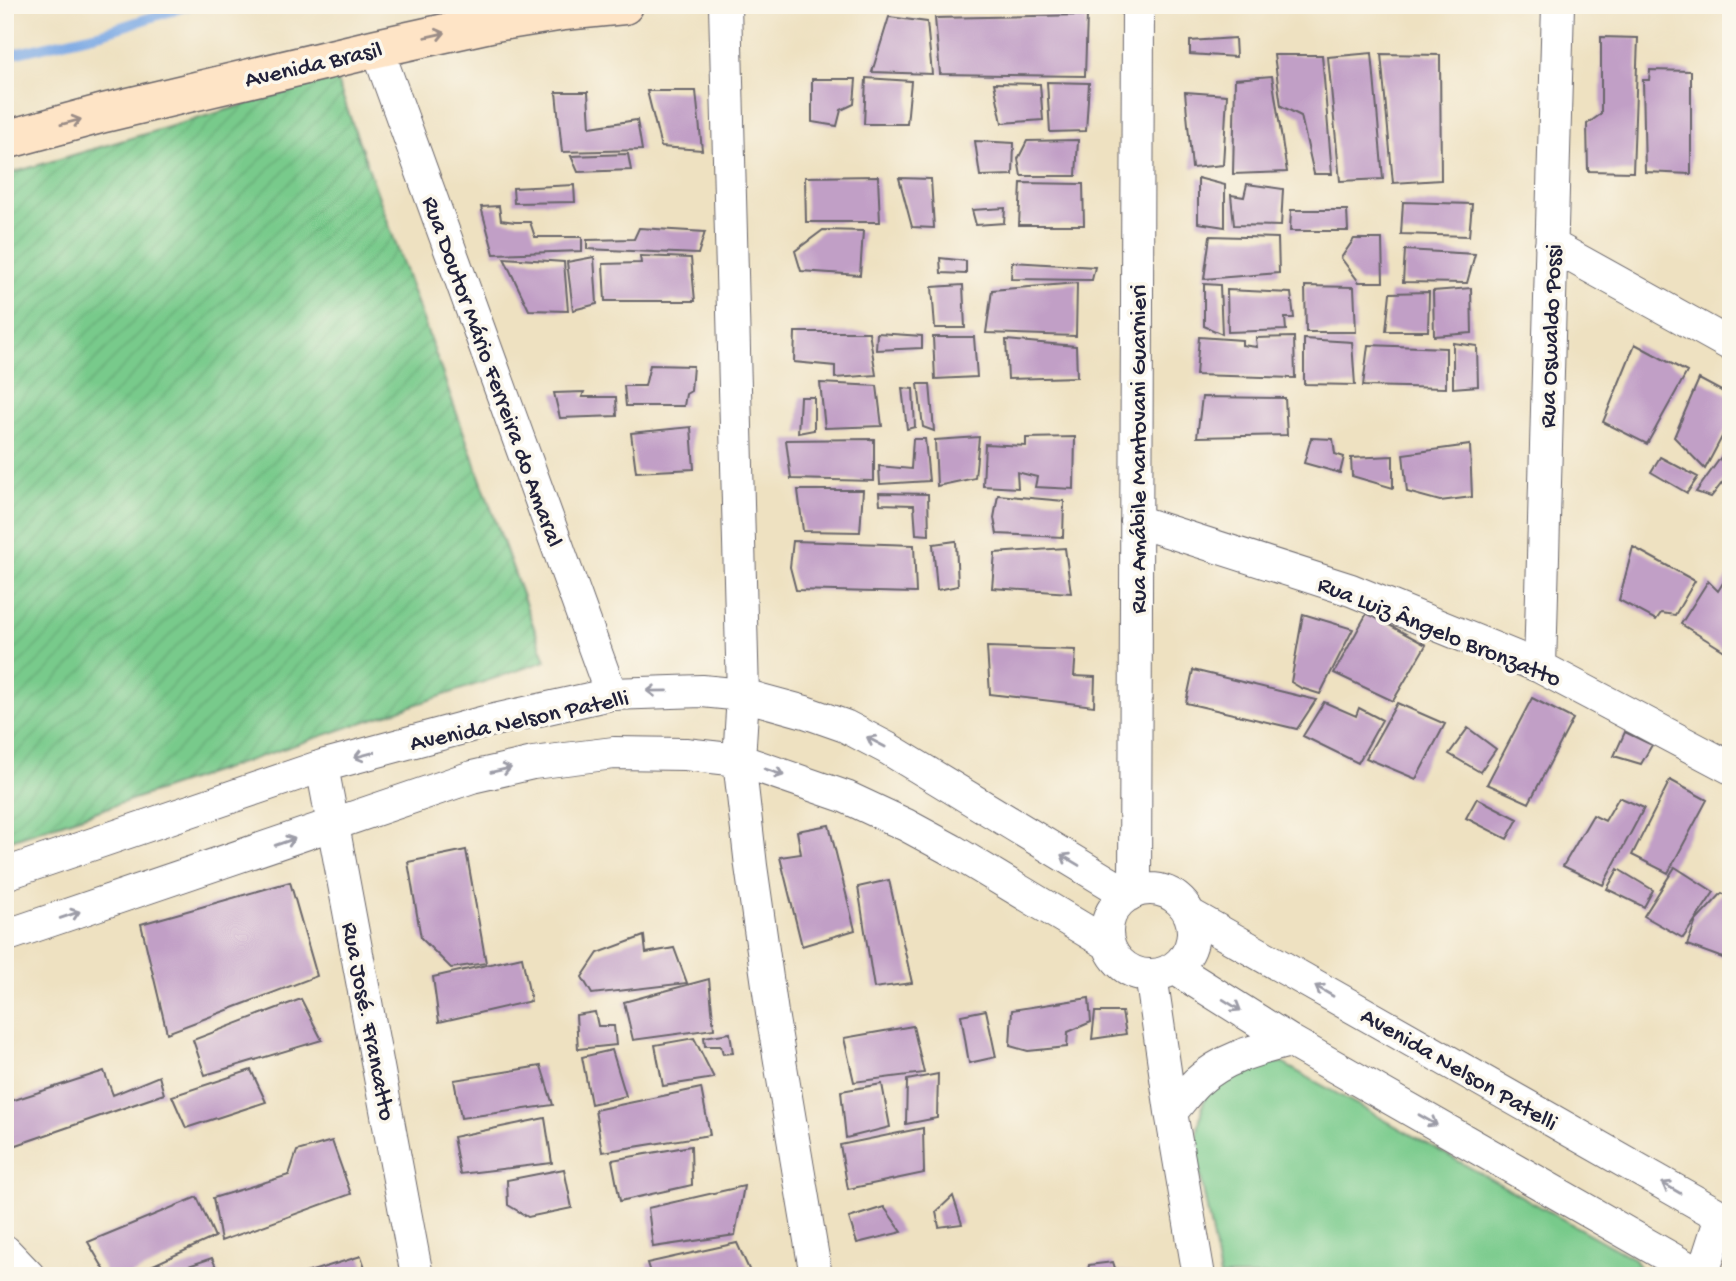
<svg xmlns="http://www.w3.org/2000/svg" width="1736" height="1281" font-family="'Gochi Hand',sans-serif">
<style>
.park{fill:#78ca8b;stroke:#4d7663;stroke-width:2}
.garden{fill:url(#garden-furrows);stroke:#4d7663;stroke-width:2}
.lines{fill:none;stroke-linecap:round;stroke-linejoin:round}
.stream{stroke:#7ba9e4;stroke-width:10}
.building{fill:#c19fc6}
.street-casing{stroke:#69656a;stroke-width:34}
.secondary-casing{stroke:#69656a;stroke-width:41}
.street{stroke:#fff;stroke-width:32}
.secondary{stroke:#fee4c6;stroke-width:38}
.oneway{stroke:#9b8d87}
.oneway2{stroke:#9c9ca7}
.labels{text-anchor:middle;stroke-width:7;stroke-linejoin:round;paint-order:stroke}
.street-label{font-size:24px;fill:#22223b;stroke:#fbf7ec}
</style>
<defs>
<pattern id="garden-furrows" width="10" height="10" patternUnits="userSpaceOnUse" patternTransform="scale(1.75)"><rect width="10" height="10" fill="#78ca8b"/><path d="M-1 1l2-2M0 10L10 0M9 11l2-2" fill="none" stroke="#68ad79"/></pattern>
</defs>
<rect width="100%" height="100%" fill="#fbf7ec"/>
<filter id="ink" filterUnits="userSpaceOnUse"><feTurbulence type="fractalNoise" baseFrequency=".0143" numOctaves="2"/><feDisplacementMap in="SourceGraphic" scale="14" xChannelSelector="R" yChannelSelector="G"/><feConvolveMatrix kernelMatrix="1 2 1 2 8 2 1 2 1" color-interpolation-filters="sRGB"/></filter>
<filter id="wash" filterUnits="userSpaceOnUse"><feTurbulence type="fractalNoise" baseFrequency=".00686" numOctaves="4" result="noise"/><feDisplacementMap in="SourceGraphic" scale="28" xChannelSelector="R" yChannelSelector="G"/><feGaussianBlur stdDeviation="1.57" result="paint"/><feColorMatrix in="noise" values="0 0 0 0 0 0 0 0 0 0 0 0 0 0 0 0 0 1.4 0 .05"/><feComposite in="paint" operator="in"/></filter>
<g filter="url(#wash)">
<rect width="100%" height="100%" fill="#eee1c1"/>
<!-- park -->
<path class="park" d="M1243 1061 1282 1063 1636 1260 1643 1276H1220L1195 1147 1202 1107 1214 1074Z"/>
<!-- garden -->
<path class="garden" d="M336 78 546 661 5 842V175Z"/>
<g class="lines">
<!-- stream -->
<path class="stream" d="M5 56 102 33 190 5"/>
</g>
<g id="blocks">
<!-- building -->
<path class="building" d="M1087 15 1085 76 940 74 935 18Z
M889 17 927 22 932 74 872 72Z
M1601 37 1638 38 1633 172 1588 171 1587 124 1601 114Z
M1235 38 1236 57 1190 54V41Z
M1372 53 1383 179 1340 181 1328 57Z
M1381 54 1440 55 1441 180 1393 183Z
M1274 55H1322L1332 174H1314L1301 116 1281 106Z
M1650 70 1691 71V174L1645 172 1643 80H1649Z
M1272 76 1287 172 1233 174 1235 79Z
M866 78 911 81 907 124H864Z
M812 79H856L854 104 841 110 837 126 812 122Z
M1047 82 1089 83 1086 131 1050 132Z
M994 83 1040 84 1043 120 1002 123Z
M647 91H696L702 150 661 147Z
M556 92H588L590 127 637 120 642 150 562 152Z
M1185 92 1227 95 1223 165 1192 168Z
M1078 140 1076 176H1021L1018 159 1027 141Z
M975 141 1014 143 1013 175 980 176Z
M628 154 631 170 578 172 571 156Z
M878 176 880 222H806L805 177Z
M899 178 931 179 934 228 912 227Z
M1198 178 1225 185V227L1198 223Z
M1021 183 1083 184 1084 225H1019Z
M1247 184 1283 189 1281 226 1234 225 1231 195 1244 197Z
M574 185 575 202 514 203 513 188Z
M1403 202 1472 204 1469 236 1401 234Z
M499 206 501 220 515 222H530L535 237H582V251L494 254 481 207Z
M1005 208 1004 223 976 225 972 210Z
M1291 210H1347L1348 231H1290Z
M639 228 705 232 698 254 587 249V240L634 239Z
M823 230 863 231 860 275 801 271 795 251Z
M1210 236 1278 238 1279 273 1204 279Z
M1354 239H1382L1383 282H1359L1341 258Z
M1405 250 1475 254 1467 283 1403 282Z
M640 256 691 258 695 301H605L603 264 641 263Z
M594 257 597 304 573 310 567 262Z
M504 258 564 262 568 311 529 310Z
M940 258 966 261V274L941 273Z
M1012 262 1095 267 1092 280 1011 279Z
M1077 283 1076 336 986 333 992 290Z
M1204 284 1220 285 1222 334 1204 326Z
M963 285 965 328H935L932 287Z
M1305 286 1354 287 1356 332H1306Z
M1471 288 1472 333 1434 336 1433 291Z
M1227 290 1291 293 1294 318H1285L1286 330 1228 332Z
M1429 292 1428 331H1386L1390 293Z
M795 332H869L876 375 835 378V366L794 362Z
M877 333 922 336V348L876 350Z
M933 337H974L977 377 935 379Z
M1199 337 1242 340V345L1257 347 1256 338 1294 337 1295 378 1196 375Z
M1304 339 1352 342 1355 385 1304 384Z
M1006 340 1076 346 1077 377 1008 379Z
M1453 343 1477 346 1478 386 1453 388Z
M1635 344 1687 372 1647 444 1603 422Z
M1368 345 1446 348V388L1363 386Z
M650 365 693 366 691 391 686 394 684 406H626L624 386H645Z
M1699 379 1731 396V420L1705 469 1674 437Z
M820 383 877 386 882 426 825 428Z
M918 384H930L934 431 923 427Z
M902 388 913 389 915 427 907 429Z
M584 392 582 397H616L617 416 560 418 554 393Z
M800 397H814V430L798 433Z
M1202 397 1285 398 1287 435 1197 437Z
M691 427 694 469 636 472 631 433Z
M979 437 975 478 937 486 935 440Z
M1075 437 1074 489 1035 487 1037 477 1017 472 1018 488 983 486 985 444 1026 446V438Z
M1311 438 1333 439 1335 454 1344 457 1340 473 1304 463Z
M874 439V481L791 479 786 440Z
M913 439H925L929 481 880 484 879 466 911 469Z
M1731 443V475L1729 474 1711 497 1696 492Z
M1470 445 1472 497 1440 501 1407 492 1403 454Z
M1393 456V488L1352 476 1351 458Z
M1660 457 1698 477 1687 493 1651 472Z
M798 490H863L860 532 803 531Z
M879 493 928 494 929 535 916 534 914 505 880 504Z
M998 495 1064 501 1063 537 997 534 994 518Z
M793 541 914 545 916 593 796 590 790 567Z
M956 541 958 586 937 590 933 544Z
M1633 547 1695 581 1675 615 1661 613 1656 620 1619 600Z
M1065 548 1071 593 992 588 995 553Z
M1731 570V655L1681 624 1708 581 1718 591Z
M1367 613 1426 645 1393 701 1334 673Z
M1303 614 1353 629 1320 694 1301 688 1291 682Z
M987 647 1076 650 1074 676 1095 677 1094 706 990 694Z
M1193 670 1316 700 1297 729 1186 703Z
M1532 698 1573 719 1529 803 1487 784Z
M1324 702 1356 716 1359 708 1382 720 1358 763 1303 736Z
M1397 703 1445 724 1416 779 1366 758Z
M1468 728 1496 749 1480 772 1449 754Z
M1625 732 1652 745 1641 764 1614 756Z
M1670 780 1707 800 1668 873 1632 855Z
M1619 797 1644 808 1603 885 1563 866 1593 815 1605 821Z
M1477 798 1518 819 1507 839 1466 818Z
M829 825 855 930 802 946 780 857 801 854 797 831Z
M466 850 486 963 451 968 421 938 408 862Z
M1675 867 1714 892 1683 938 1644 916Z
M1618 869 1653 890 1644 907 1607 889Z
M889 880 912 983 874 988 858 887Z
M290 882 317 976 167 1033 141 924Z
M1722 893 1731 898V961L1687 945 1696 921Z
M644 936 646 953 674 948 687 983 592 994 582 977 598 953Z
M522 957 531 1001 439 1022 433 977Z
M709 979 714 1029 633 1040 624 1002Z
M1089 998 1091 1022 1068 1032 1067 1047 1028 1051 1010 1046 1012 1010Z
M301 999 322 1040 205 1075 193 1040Z
M986 1010 996 1057 969 1063 961 1015Z
M595 1012 598 1026H614L616 1045 578 1049 576 1015Z
M1095 1012H1122L1126 1034 1092 1039Z
M913 1026 924 1073 854 1082 844 1038Z
M730 1033 733 1053 723 1054 721 1046H705L704 1037Z
M694 1038 714 1078 663 1086 655 1045Z
M612 1050 626 1096 591 1104 582 1057Z
M541 1066 553 1105 461 1118 454 1080Z
M251 1070 266 1102 186 1128 172 1096Z
M104 1071 113 1095 159 1076 164 1094 5 1149V1103Z
M938 1074 937 1118 906 1124 907 1080Z
M882 1084 890 1127 846 1138 841 1091Z
M701 1088 710 1135 602 1152 595 1110Z
M545 1118 552 1163 460 1174 453 1137Z
M923 1128 924 1173 848 1189 840 1145Z
M332 1141 351 1194 221 1241 213 1198 289 1175 297 1151Z
M691 1146 692 1185 620 1201 612 1160Z
M564 1169 572 1208 528 1217 508 1205 507 1180Z
M744 1186 735 1235 653 1247 648 1208Z
M953 1196 962 1224 939 1227 936 1212Z
M197 1197 215 1237 129 1276H108L88 1242Z
M884 1207 902 1232 857 1243 849 1218Z
M737 1243 752 1276H651L647 1263Z
M361 1256 368 1276H299V1275Z
M212 1258 220 1276H162V1275Z
M1113 1262 1116 1271 1134 1272V1276H1087L1089 1265Z"/>
</g>
</g>
<g filter="url(#ink)">
<use href="#blocks" fill-opacity="0" stroke="#69656a" stroke-width="2"/>
<g class="lines">
<!-- street casing -->
<g class="street-casing">
<path id="street" d="M725 5 743 695 739 760 751 866 772 1013 816 1276
M377 48 611 694
M1551 245 1731 345
M1136 521 1351 590 1540 667 1731 768
M1540 667 1558 5
M322 766 417 1276
M5 874 322 766 485 722 611 694 702 691 743 695 805 712 845 726 887 748 1129 895
M1107 932a43 43 0 1 1 86 0a43 43 0 1 1-86 0Z
M1135 892 1138 5
M1189 914 1731 1222
M5 936 472 777 533 763 614 753 685 754 739 760 846 797 906 825 952 850 1108 944
M1174 968 1290 1041 1702 1276
M1151 975 1171 1112 1199 1276
M1171 1112C1179 1103 1187 1092 1196 1083 1223 1058 1255 1050 1290 1041
M5 1251 29 1276
M1702 1276 1721 1217"/>
</g>
<!-- secondary casing -->
<g class="secondary-casing">
<path id="secondary" d="M5 140 104 113 377 48 495 22 564 11 624 5"/>
</g>
<!-- street -->
<use href="#street" class="street"/>
<!-- secondary -->
<use href="#secondary" class="secondary"/>
</g>
<!-- one-way arrows -->
<defs><path id="oneway-shaft" d="M-6 0H5M1.5-3L5.5 0L1.5 3" fill="none" stroke-width="1.6" stroke-linecap="round" stroke-linejoin="round" transform="scale(1.75)"/></defs>
<g class="oneway">
<use href="#oneway-shaft" transform="translate(435 35) rotate(-13)"/>
<use href="#oneway-shaft" transform="translate(71 122) rotate(-15)"/>
</g>
<g class="oneway2">
<use href="#oneway-shaft" transform="translate(657 691) rotate(179)"/>
<use href="#oneway-shaft" transform="translate(876 742) rotate(-152)"/>
<use href="#oneway-shaft" transform="translate(364 755) rotate(165)"/>
<use href="#oneway-shaft" transform="translate(501 770) rotate(-13)"/>
<use href="#oneway-shaft" transform="translate(774 772) rotate(19)"/>
<use href="#oneway-shaft" transform="translate(285 842) rotate(-19)"/>
<use href="#oneway-shaft" transform="translate(1070 860) rotate(-149)"/>
<use href="#oneway-shaft" transform="translate(70 915) rotate(-19)"/>
<use href="#oneway-shaft" transform="translate(1324 991) rotate(-150)"/>
<use href="#oneway-shaft" transform="translate(1232 1005) rotate(32)"/>
<use href="#oneway-shaft" transform="translate(1428 1120) rotate(30)"/>
<use href="#oneway-shaft" transform="translate(1671 1188) rotate(-150)"/>
</g>
</g>
<g class="labels">
<!-- street labels -->
<g class="street-label">
<text transform="translate(313 63) rotate(-13)" y="8">Avenida Brasil</text>
<text transform="translate(1549 336) rotate(-88)" y="8">Rua Oswaldo Possi</text>
<text transform="translate(494 371) rotate(70)" y="8">Rua Doutor Mário Ferreira do Amaral</text>
<text transform="translate(1137 449) rotate(-90)" y="8">Rua Amábile Mantovani Guarnieri</text>
<text transform="translate(1440 630) rotate(22)" y="8">Rua Luiz Ângelo Bronzatto</text>
<text transform="translate(519 719) rotate(-12)" y="8">Avenida Nelson Patelli</text>
<text transform="translate(370 1021) rotate(79)" y="8">Rua José. Francatto</text>
<text transform="translate(1460 1068) rotate(30)" y="8">Avenida Nelson Patelli</text>
</g>
</g>
<!-- margin -->
<rect width="1736" height="1281" fill="none" stroke="#fbf7ec" stroke-width="28"/>
</svg>
